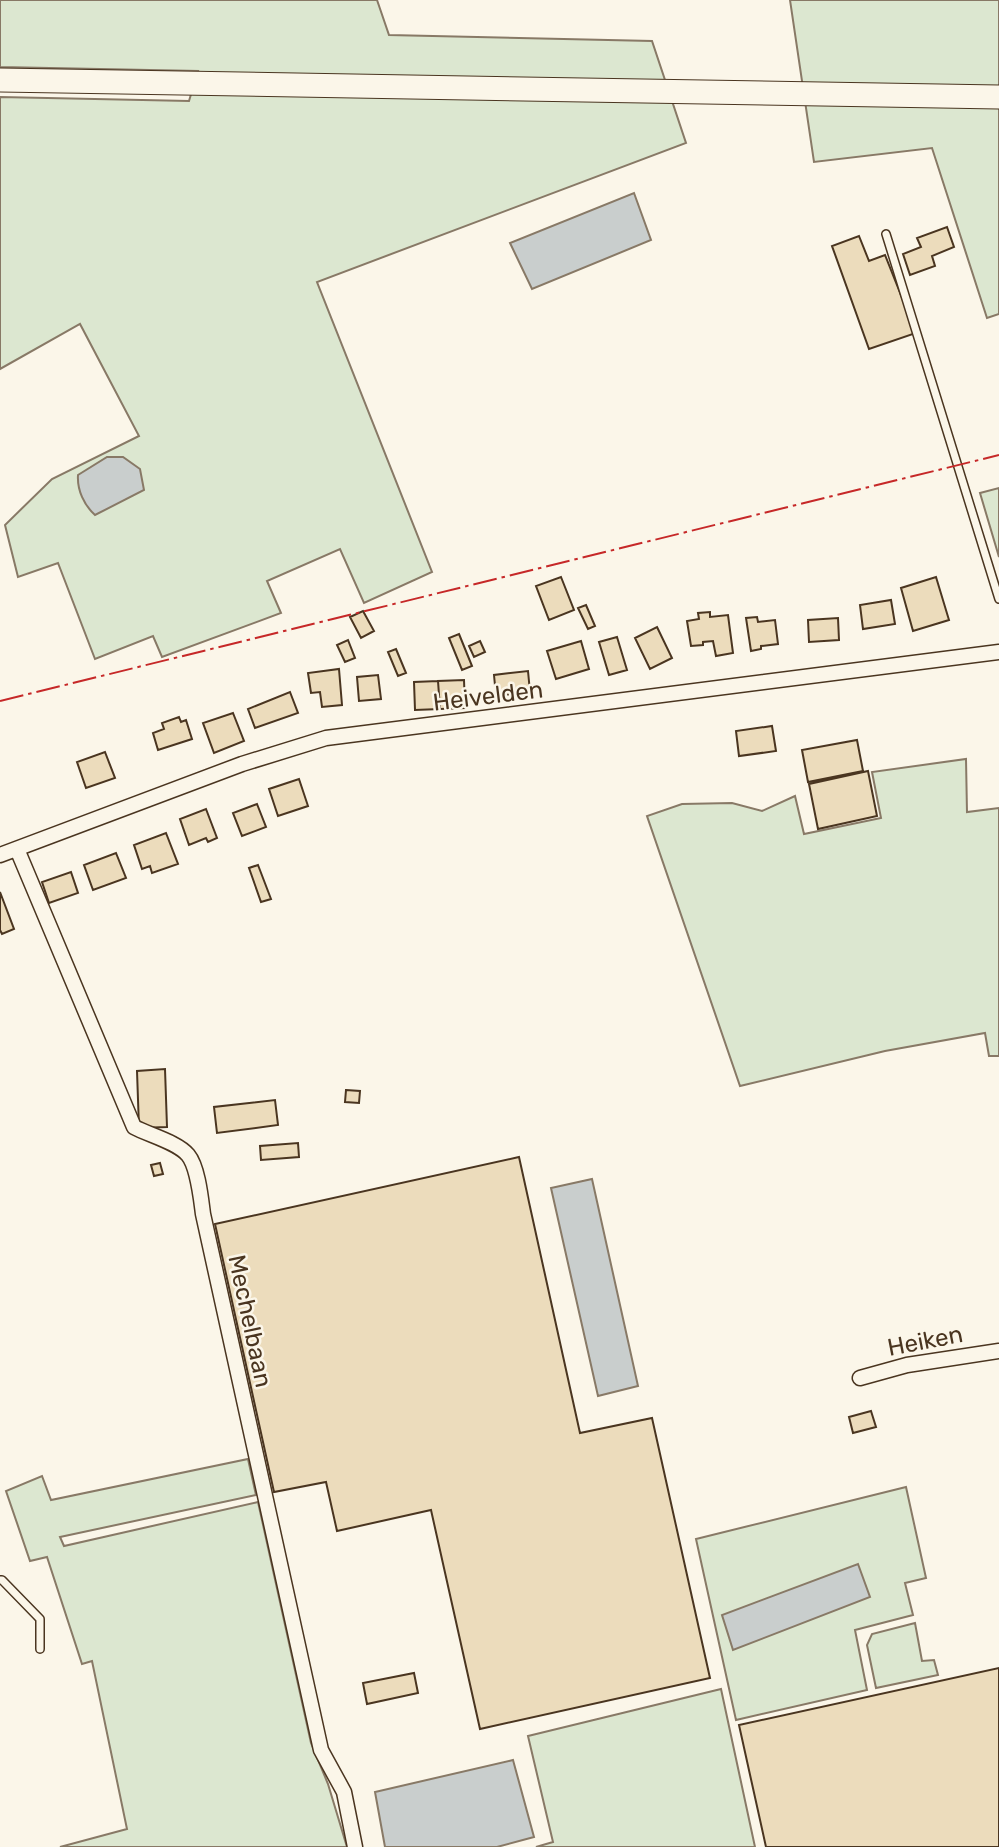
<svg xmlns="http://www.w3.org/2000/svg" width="999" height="1847" font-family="Rubik,sans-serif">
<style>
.green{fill:#dce7d0;stroke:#887966;stroke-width:2}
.water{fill:#c9cecd;stroke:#887966;stroke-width:2}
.building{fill:#ecdcbc;stroke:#4a3520;stroke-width:2}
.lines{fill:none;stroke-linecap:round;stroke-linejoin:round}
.lane-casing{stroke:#4a3520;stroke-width:10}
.street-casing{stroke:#4a3520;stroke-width:17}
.primary-casing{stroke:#4a3520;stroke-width:25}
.lane{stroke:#fbf6e9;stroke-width:7}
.street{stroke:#fbf6e9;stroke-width:14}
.primary{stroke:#fbf6e9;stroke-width:23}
.power{stroke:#c62828;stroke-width:2;stroke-dasharray:24 5 3.5 5;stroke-linecap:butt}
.labels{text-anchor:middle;stroke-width:5;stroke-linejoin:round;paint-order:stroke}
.street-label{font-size:24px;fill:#4a3520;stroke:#fbf6e9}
</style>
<rect width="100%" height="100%" fill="#fbf6e9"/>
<!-- green -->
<path class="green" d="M0 0H377L389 35 652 41 686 143 317 282 432 572 364 603 340 549 267 581 281 613 162 657 153 636 95 659 58 563 18 577 5 525 52 479 139 436 80 324 0 369V97L189 101 198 71 0 67Z
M790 0H999V314L987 318 932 148 814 162Z
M999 488V557L980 493Z
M966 759 967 812 999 808V1056H989L985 1033 885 1051 740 1086 647 816 682 804 732 803 762 811 795 796 804 834 881 818 872 772Z
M248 1459 256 1495 60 1537 64 1546 258 1502 311 1743 328 1784 347 1847H60L127 1829 92 1661 82 1664 47 1557 30 1561 6 1491 42 1476 51 1500Z
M906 1487 926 1578 905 1583 913 1615 855 1630 867 1690 736 1720 696 1539Z
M915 1623 922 1661 934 1660 938 1675 876 1688 867 1645 872 1634Z
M721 1689 755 1847H536L553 1842 528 1736Z"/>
<!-- water -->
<path class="water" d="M634 193 651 240 532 289 510 243Z
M107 457H123L140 469 144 490 95 515C84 505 77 490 78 475Z
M592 1179 638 1386 598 1396 551 1188Z
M858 1564 870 1597 733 1650 722 1615Z
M513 1760 534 1837 497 1847H385L375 1792Z"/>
<!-- building -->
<path class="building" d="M947 227 954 247 932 256 935 266 910 275 903 254 921 247 917 238Z
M859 236 869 261 885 255 916 333 869 349 832 246Z
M561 577 574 610 549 620 536 586Z
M936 577 949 620 913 631 901 588Z
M891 600 895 624 863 629 860 605Z
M586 605 595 626 588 629 578 608Z
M363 611 374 631 361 638 350 617Z
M710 612V617L728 615 733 653 716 656 713 641 703 642V645L691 646 687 621 699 619 698 613Z
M757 617 758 622 775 620 778 644 761 646V649L751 651 746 618Z
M838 618 839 640 809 642 808 620Z
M657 627 672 658 650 669 635 638Z
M459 634 472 666 462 670 449 638Z
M617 637 627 670 609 675 599 642Z
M348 640 355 658 345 662 337 645Z
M480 641 485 652 474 657 469 646Z
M581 641 589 669 556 679 547 651Z
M396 649 406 673 398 676 388 652Z
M339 669 342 705 322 707 320 692 311 693 308 673Z
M528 671 530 692 496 696 494 675Z
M378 675 381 699 359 701 357 677Z
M464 680 465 708 440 709 438 681Z
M438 681 440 709 415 710 414 682Z
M290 692 298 713 255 728 248 709Z
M233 713 244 741 214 753 203 723Z
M179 717 181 722 186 720 192 739 158 750 153 733 164 729 162 723Z
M772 726 776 751 739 756 736 731Z
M857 740 863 771 808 782 802 750Z
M105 752 115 778 86 788 77 762Z
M868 771 877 816 818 829 809 784Z
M299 779 308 806 278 816 269 789Z
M257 804 266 827 242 836 233 813Z
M206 809 217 838 208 842 206 838 189 845 180 819Z
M166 833 178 864 152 873 150 866 142 869 134 845Z
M116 853 126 878 93 890 84 865Z
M258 865 271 899 261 902 249 868Z
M71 872 78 893 49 903 42 882Z
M0 892 14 929 2 934 0 930Z
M165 1069 167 1127 139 1128 137 1071Z
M346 1090 360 1091 359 1103 345 1102Z
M275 1100 278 1125 217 1133 214 1107Z
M298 1143 299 1157 261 1160 260 1146Z
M519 1157 580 1433 652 1418 710 1678 480 1729 431 1510 337 1531 326 1482 274 1492 215 1224Z
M160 1163 163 1174 154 1176 151 1165Z
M871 1411 876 1427 853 1433 849 1417Z
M999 1668V1847H766L739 1725Z
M414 1673 418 1693 367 1704 363 1683Z"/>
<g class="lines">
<!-- lane casing -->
<g class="lane-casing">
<path id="lane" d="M886 234 999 599
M0 1580H2L40 1619V1649"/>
</g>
<!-- street casing -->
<g class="street-casing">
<path id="street" d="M17 849 134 1127C149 1135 177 1142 188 1155 198 1167 201 1199 203 1214L321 1750 344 1792 355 1847
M0 855 242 764 326 738 999 652
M860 1378 907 1365 999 1351"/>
</g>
<!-- primary casing -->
<g class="primary-casing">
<path id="primary" d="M0 80 999 97"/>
</g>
<!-- lane -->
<use href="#lane" class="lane"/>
<!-- street -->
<use href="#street" class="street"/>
<!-- primary -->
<use href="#primary" class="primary"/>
<!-- power -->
<path class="power" d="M0 701 999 455"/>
</g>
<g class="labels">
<!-- street labels -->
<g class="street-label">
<text transform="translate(488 696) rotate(-7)" y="8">Heivelden</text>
<text transform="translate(250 1321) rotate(78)" y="8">Mechelbaan</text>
<text transform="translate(925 1341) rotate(-11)" y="8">Heiken</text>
</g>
</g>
</svg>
